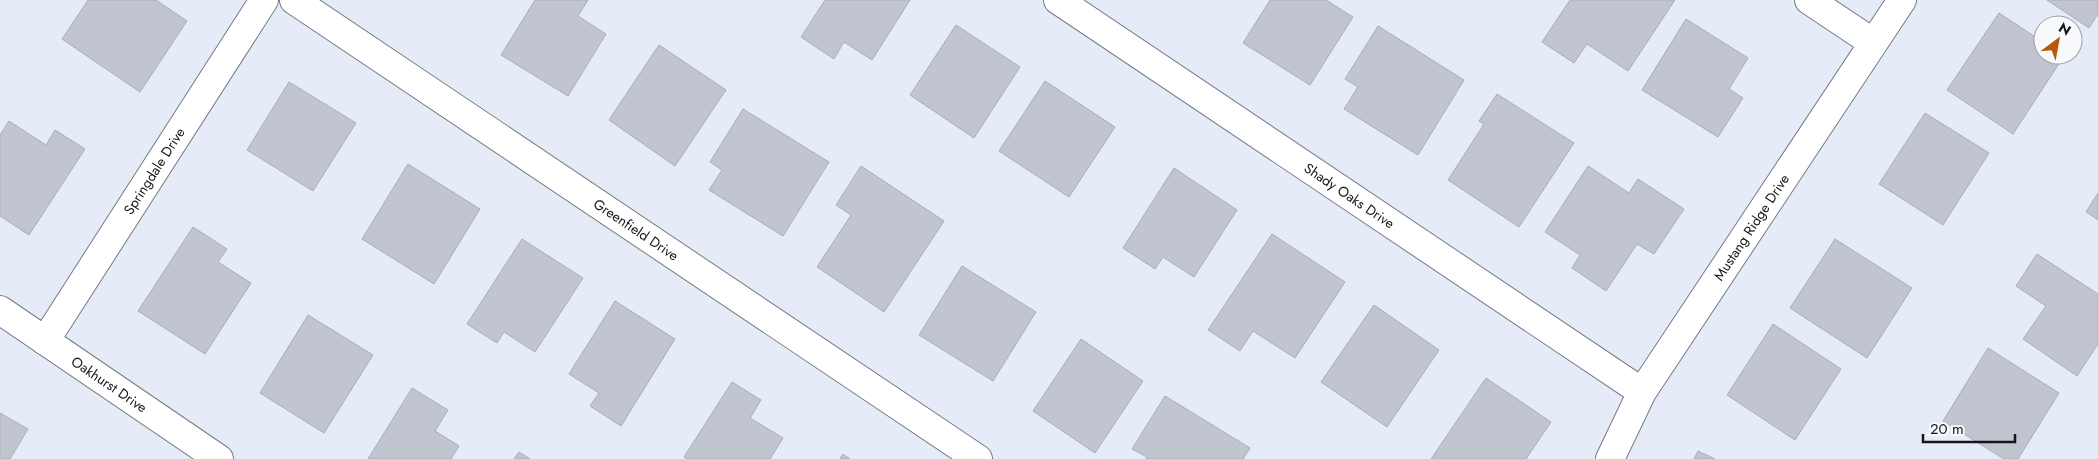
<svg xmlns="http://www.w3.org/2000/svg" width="2098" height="459" font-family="Jost,sans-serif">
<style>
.building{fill:#c0c5d0;stroke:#a8aeb8}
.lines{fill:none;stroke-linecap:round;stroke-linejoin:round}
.street-casing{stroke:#767b85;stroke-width:30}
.street{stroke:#fff;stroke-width:28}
.labels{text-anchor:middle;stroke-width:5;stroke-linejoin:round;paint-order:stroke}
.street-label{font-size:14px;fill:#141619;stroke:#f7f9fd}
</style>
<rect width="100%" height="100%" fill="#e6ecf7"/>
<!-- building -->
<path class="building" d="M88 0H156L187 21 140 92 62 39Z
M535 0H588L578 16 606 34 568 96 501 55Z
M825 0H910L872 60 844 42 834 59 801 37Z
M1270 0H1326L1353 17 1310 85 1243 43Z
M1570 0H1675L1628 71 1587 44 1574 63 1542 42Z
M2047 0H2098V14L2089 28Z
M1999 13 2043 42V55L2064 56 2013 134 1947 90Z
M1686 19 1748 58 1729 89 1743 98 1718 137 1642 90Z
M956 25 1020 67 974 138 910 95Z
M1378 26 1464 80 1418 155 1344 109 1358 87 1345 79Z
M659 45 726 90 675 166 609 120Z
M1045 81 1115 127 1069 197 999 151Z
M289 82 356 123 313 191 247 150Z
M1497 94 1574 143 1519 227 1448 180 1484 124 1479 121Z
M743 109 829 162 783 236 709 190 722 170 710 162Z
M1925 113 1989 153 1943 225 1879 184Z
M9 121 46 145 55 130 85 149 29 235 0 216V135Z
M408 164 480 209 434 284 362 239Z
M861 166 944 221 884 312 817 267 851 215 836 205Z
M1588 166 1629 193 1638 179 1684 209 1654 254 1637 244 1606 291 1572 268 1580 255 1545 232Z
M1174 168 1237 210 1194 277 1163 257 1155 269 1123 248Z
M2098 193V220L2086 212Z
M193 227 227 249 218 262 251 283 205 354 138 311Z
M1272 234 1345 282 1295 358 1253 331 1240 351 1208 330Z
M522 239 583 278 535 352 504 332 497 343 467 324Z
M1835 239 1912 288 1867 358 1790 308Z
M2037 254 2098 294V344L2077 376 2023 339 2046 306 2016 286Z
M962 266 1036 312 993 381 919 335Z
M615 301 675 339 621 426 590 406 599 393 569 374Z
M1374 305 1439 350 1387 427 1321 382Z
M308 315 373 355 324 433 260 393Z
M1773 324 1841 369 1795 440 1727 395Z
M1081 339 1143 381 1095 453 1033 411Z
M1988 348 2059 393 2018 459H2004L1943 421Z
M1486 378 1551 422 1526 459H1431Z
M732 382 761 400 750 418 783 438 770 459H688L684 457Z
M412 388 448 410 435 431 459 446 451 459H368Z
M1165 396 1250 448 1243 459H1146L1147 457 1132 449Z
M0 413 28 429 10 459H0Z
M1698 451 1715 459H1694Z
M519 452 530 459H514Z
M843 454 850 459H840Z"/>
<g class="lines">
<!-- street casing -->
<g class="street-casing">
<g id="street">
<path id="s1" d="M294 0 978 459"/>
<path id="s2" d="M1058 0 1642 392"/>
<path d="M1809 0 1872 42"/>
<path id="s3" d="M0 310 219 459"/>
<path id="s4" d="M45 341 264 0"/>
<path id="s5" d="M1610 459 1642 392 1902 0"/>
</g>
</g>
<!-- street -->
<use href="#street" class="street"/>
</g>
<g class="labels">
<!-- street labels -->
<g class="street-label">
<text dy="5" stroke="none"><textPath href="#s4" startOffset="202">Springdale Drive</textPath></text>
<text dy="5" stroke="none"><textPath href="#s2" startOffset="351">Shady Oaks Drive</textPath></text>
<text dy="5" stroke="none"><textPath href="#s5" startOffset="272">Mustang Ridge Drive</textPath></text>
<text dy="5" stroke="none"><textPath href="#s1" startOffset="412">Greenfield Drive</textPath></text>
<text dy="5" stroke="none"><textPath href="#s3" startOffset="132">Oakhurst Drive</textPath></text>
</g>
</g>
<!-- north arrow -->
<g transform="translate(2058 40) rotate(32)"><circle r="24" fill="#f7f9fd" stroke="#9c9ea2"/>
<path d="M0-4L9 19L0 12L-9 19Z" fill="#b65907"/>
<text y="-8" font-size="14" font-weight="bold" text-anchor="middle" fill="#141619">N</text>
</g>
<!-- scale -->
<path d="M1923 434v8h92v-8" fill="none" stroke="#141619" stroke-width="2.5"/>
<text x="1930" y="434" font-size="15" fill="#141619" stroke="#f7f9fd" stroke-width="4" paint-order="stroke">20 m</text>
</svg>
